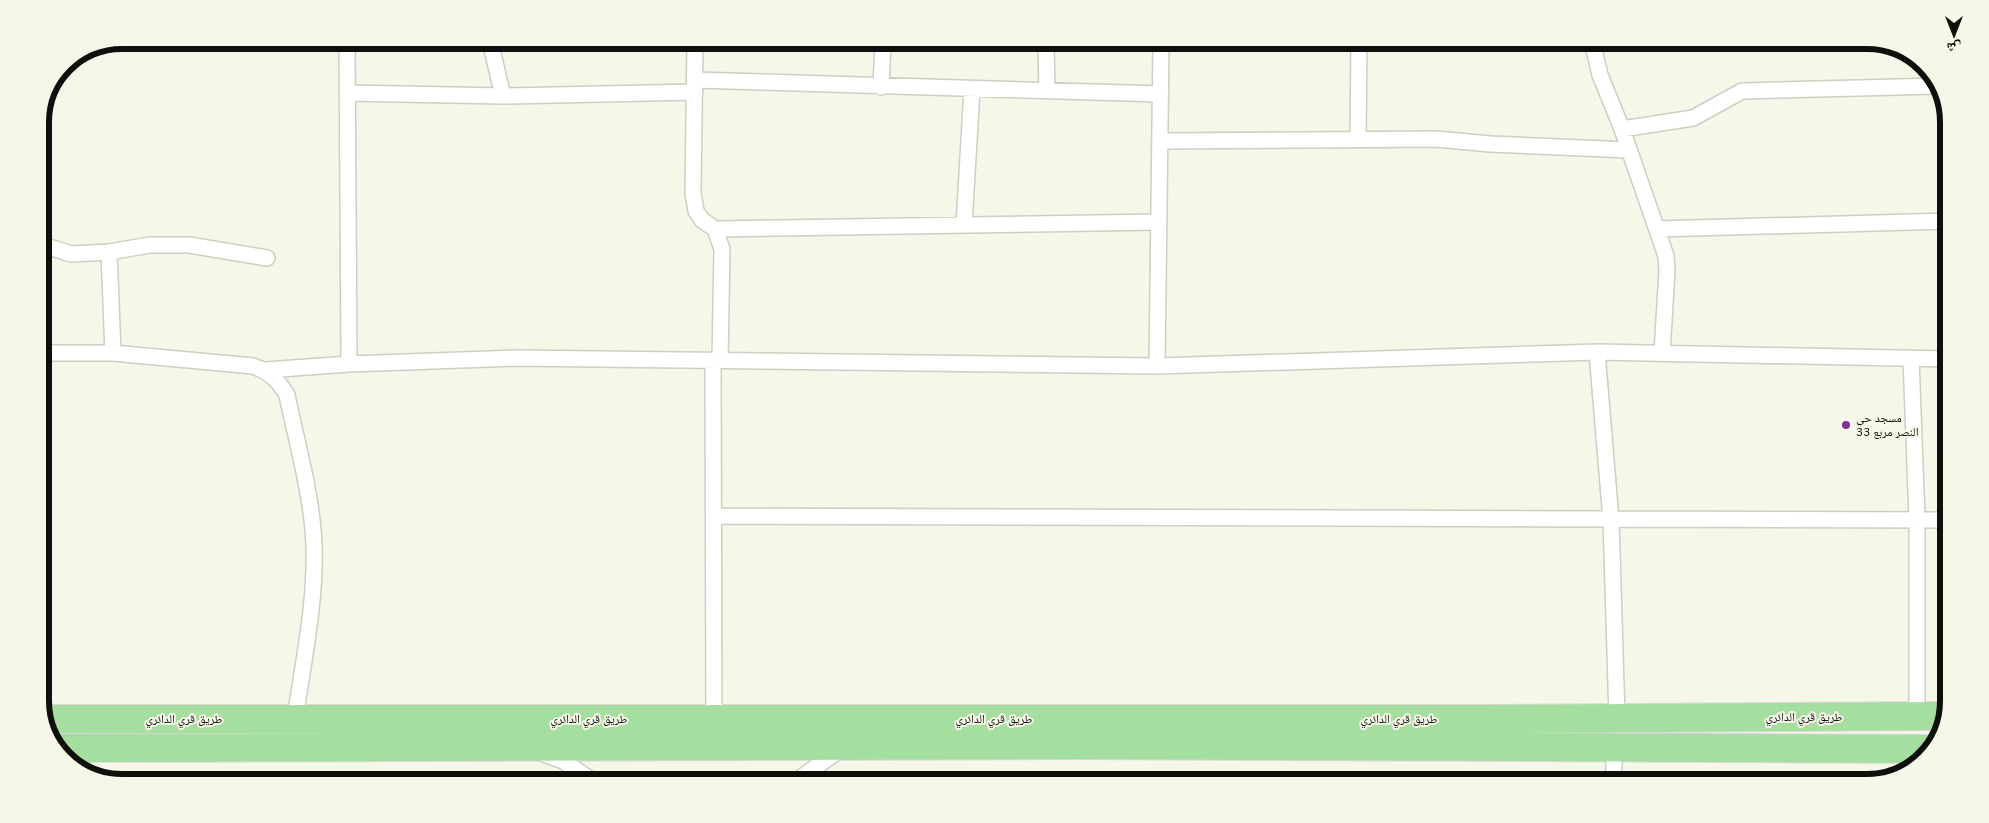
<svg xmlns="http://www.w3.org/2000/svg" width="1989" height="823" font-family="'IBM Plex Sans','Noto Naskh Arabic',sans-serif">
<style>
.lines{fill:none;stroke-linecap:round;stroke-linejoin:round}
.street-casing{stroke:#cdcfc0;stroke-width:18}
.highway-casing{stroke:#d9d9d8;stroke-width:30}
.street{stroke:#fff;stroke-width:15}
.highway{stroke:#a4df9f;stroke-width:28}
.poi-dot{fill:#882d99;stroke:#f5f7e8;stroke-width:2}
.labels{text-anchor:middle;stroke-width:4;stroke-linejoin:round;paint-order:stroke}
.poi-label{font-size:12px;fill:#0f100b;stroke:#f5f7e8;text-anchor:start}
.street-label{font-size:12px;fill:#0f100b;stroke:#f5f7e8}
.rim{fill:none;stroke:#0f100b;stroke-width:6}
</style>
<rect width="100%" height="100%" fill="#f5f7e8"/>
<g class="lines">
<!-- street casing -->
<g class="street-casing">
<path id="street" d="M347 41 349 364
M490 41 503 96
M695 42 693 193 696 211 702 220 715 229 722 249 720 360
M1046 43 1047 91
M1593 45 1600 75 1622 129 1666 256 1667 271 1662 353
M695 80 1161 94
M881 87 883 43
M347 93 503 96 695 92
M1622 129 1693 118 1742 91 1938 86
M1358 138 1359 44
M1161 141 1436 139 1490 144 1629 150
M964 225 972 89
M715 229 1159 222
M1657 229 1948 221
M40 244 71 254 109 252 150 245H189L267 258
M109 252 113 353
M1597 352 1611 520 1617 718
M40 353H113L253 366C270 372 278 380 287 395 297 444 312 495 314 545 316 603 303 662 295 719
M1911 358 1917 519V716
M713 360 714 719
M1157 366 1161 44
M266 370 349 364 515 358 1157 366 1597 352 1947 359
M714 516 1945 520
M541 753 563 761 590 779
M1913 769V749
M799 779 841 749
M1613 782 1615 747"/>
</g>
<!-- highway casing -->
<g class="highway-casing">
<path id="highway" d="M45 719H1486L1943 716
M55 748 1077 745 1930 749"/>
</g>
<!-- street -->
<use href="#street" class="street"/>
<!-- highway -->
<use href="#highway" class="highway"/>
</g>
<!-- markers -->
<circle class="poi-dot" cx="1846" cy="425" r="5"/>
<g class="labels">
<!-- poi labels -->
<g class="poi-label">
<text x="1856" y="422">مسجد حي<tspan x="1856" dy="14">النصر مربع 33</tspan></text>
</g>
<!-- street labels -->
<g class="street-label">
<text x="1804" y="721">طريق قري الدائري</text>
<text x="184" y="723">طريق قري الدائري</text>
<text x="589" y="723">طريق قري الدائري</text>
<text x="994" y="723">طريق قري الدائري</text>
<text x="1399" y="723">طريق قري الدائري</text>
</g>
</g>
<!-- crop -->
<path d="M0 0H1989V823H0ZM122 49H1867A73 73 0 0 1 1940 122V701A73 73 0 0 1 1867 774H122A73 73 0 0 1 49 701V122A73 73 0 0 1 122 49Z" fill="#f5f7e8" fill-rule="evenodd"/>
<path class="rim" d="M122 49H1867A73 73 0 0 1 1940 122V701A73 73 0 0 1 1867 774H122A73 73 0 0 1 49 701V122A73 73 0 0 1 122 49Z"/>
<!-- north arrow -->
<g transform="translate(1954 35) rotate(180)" stroke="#f5f7e8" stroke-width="4" paint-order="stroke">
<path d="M0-4L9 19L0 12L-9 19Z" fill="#0f100b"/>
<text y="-8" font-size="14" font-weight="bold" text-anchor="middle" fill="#0f100b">ش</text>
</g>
</svg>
